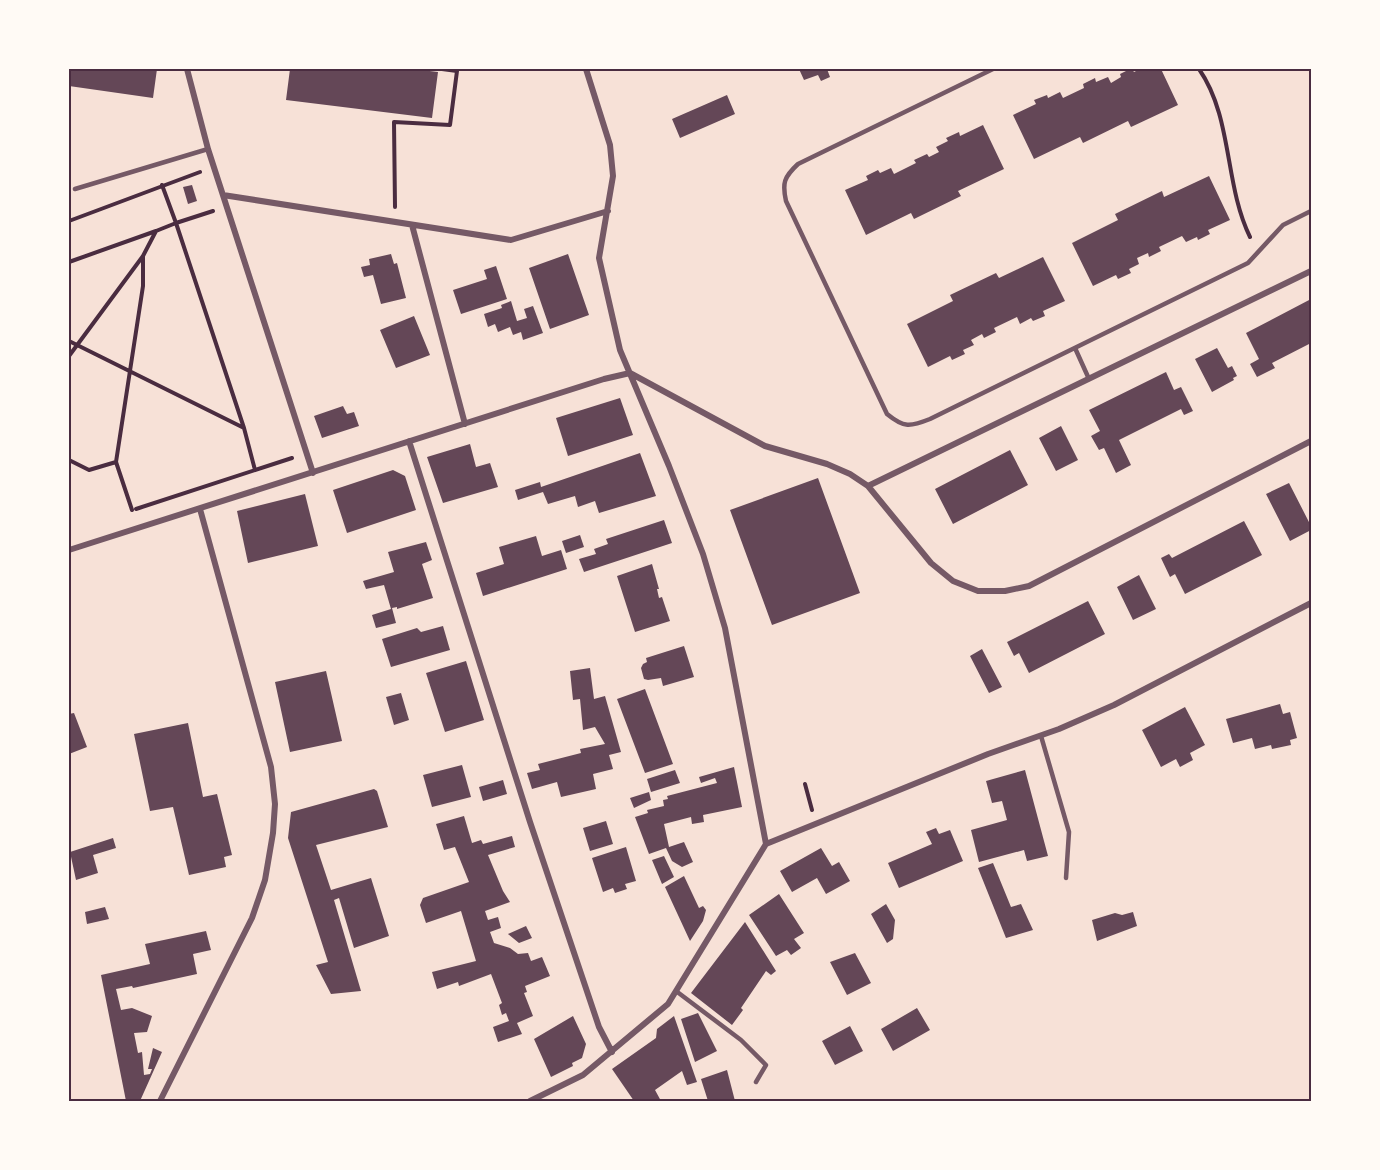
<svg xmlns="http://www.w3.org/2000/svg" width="1380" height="1170" font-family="'Golos Text',sans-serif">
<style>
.building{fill:#644757}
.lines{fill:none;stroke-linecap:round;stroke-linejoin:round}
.path{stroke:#4a2c40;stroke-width:4}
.service{stroke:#755966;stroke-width:4.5}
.minor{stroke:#755966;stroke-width:6}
.neatline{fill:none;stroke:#4a2c40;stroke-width:2}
</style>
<rect width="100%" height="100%" fill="#f7e1d7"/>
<!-- building -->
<path class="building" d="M69 69H157L153 98 69 86Z
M290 69H413L438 72 432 118 286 100Z
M799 69H827L830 77 821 81 818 75 804 80Z
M1130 69H1132L1134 72 1140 69H1161L1178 105 1131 127 1128 121 1083 143 1080 137 1034 159 1013 115 1036 104 1034 100 1047 95 1048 98 1060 92 1063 98 1084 88 1083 84 1095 78 1096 82 1108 77 1111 83 1121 77 1120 74Z
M727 95 735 114 680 138 672 119Z
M983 125 1004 169 958 191 961 196 914 219 911 213 866 235 845 190 868 180 866 176 878 170 880 173 891 168 894 174 916 163 914 160 927 154 929 157 939 152 936 147 948 141 946 138 959 132 960 136Z
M1209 176 1230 220 1208 230 1210 234 1198 240 1197 237 1186 242 1182 236 1159 247 1161 251 1149 257 1148 253 1137 258 1139 264 1129 269 1131 273 1118 279 1116 275 1093 286 1072 243 1118 220 1115 214 1162 191 1164 197Z
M192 185 197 201 188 204 183 187Z
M391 254 394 264 397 263 406 298 381 304 373 275 364 277 361 267 370 265 369 259Z
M568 254 589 315 550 329 529 268Z
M1043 257 1065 301 1043 311 1045 316 1033 321 1031 318 1020 324 1017 317 994 328 996 332 984 338 982 334 971 340 974 345 963 350 965 354 952 360 950 356 928 367 907 324 953 301 950 295 996 273 999 278Z
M496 266 507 299 461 314 453 290 487 279 484 270Z
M1311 299V343L1272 363 1275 368 1257 377 1250 364 1259 359 1246 333Z
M511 301 517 321 527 318 524 309 533 306 543 333 523 340 521 332 513 335 510 327 498 332 495 324 488 327 484 314 502 308 501 305Z
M414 316 430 355 396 368 380 330Z
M1217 348 1228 368 1232 366 1237 376 1233 378 1234 380 1212 392 1195 359Z
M1166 372 1174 390 1181 387 1193 411 1184 415 1181 409 1119 440 1131 465 1116 473 1104 448 1099 450 1091 436 1100 431 1089 410Z
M620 398 633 435 568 456 556 418Z
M343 406 347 414 354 412 359 426 322 438 314 416Z
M1061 426 1078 460 1056 471 1039 438Z
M470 444 476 467 490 463 498 487 443 503 427 457Z
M1010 450 1028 485 953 524 935 489Z
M640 453 656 496 599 513 595 501 578 507 575 496 548 504 543 492 518 500 515 490 540 482 541 487Z
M393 470 405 476 416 510 347 533 333 490Z
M818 478 860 593 772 625 730 510Z
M1289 483 1311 526V530L1290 541 1266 494Z
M305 494 318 546 248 563 237 511Z
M664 520 672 543 584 572 579 559 596 554 594 549 608 544 606 539Z
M1244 521 1262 555 1185 594 1175 574 1170 577 1161 558 1169 554 1172 558Z
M580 535 584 547 566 553 562 541Z
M536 536 542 556 561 550 567 569 483 596 476 573 504 564 499 547Z
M426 542 432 560 422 564 433 598 397 609V607L392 608 396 623 376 628 372 615 391 609 384 585 366 589 363 581 394 572 388 552Z
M652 564 659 589H657L659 598 662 597 670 621 635 632 617 576Z
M1139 575 1156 609 1133 620 1117 587Z
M1088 601 1105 634 1029 673 1019 653 1014 656 1007 642Z
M443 626 450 650 391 667 382 639 417 628 421 632Z
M684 646 694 677 663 686 661 678 648 680 644 679 641 668 643 664 647 662 646 658Z
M982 649 1002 687 989 693 970 656Z
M466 661 484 720 445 732 426 673Z
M590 668 594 699 605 696 621 752 609 755 613 769 593 774 596 789 561 797 557 782 532 789 527 773 540 770 538 764 581 753 580 749 605 744 595 727 583 730 580 699 573 700 570 671Z
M326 671 342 741 290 752 275 682Z
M645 689 673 764 645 773 617 699Z
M401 693 409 720 394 725 386 697Z
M1280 704 1283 714 1290 712 1297 738 1290 740 1291 745 1272 749 1271 745 1255 749 1252 738 1233 743 1226 719Z
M1185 707 1205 745 1190 753 1193 760 1180 767 1176 759 1161 767 1142 730Z
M74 713 87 747 69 754V714Z
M188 723 203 797 217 794 232 855 224 857 226 867 189 875 173 807 150 811 134 734Z
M462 765 471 797 432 807 423 775Z
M734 767 742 807 703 815 704 822 692 824 691 817 664 824 669 847 684 842 693 862 682 867 672 861 666 848 649 854 635 817 648 813 647 810 664 806 663 800 668 799 667 796 717 783 715 778 701 783 699 777Z
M675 770 680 783 651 792 647 779Z
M1025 770 1048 856 1027 861 1024 850 979 862 971 830 1007 820 1002 801 992 803 986 781Z
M503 780 507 794 483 801 479 787Z
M374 789 377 791 388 827 316 845 331 890 371 878 389 936 354 948 339 898 334 900 361 991 331 994 316 965 328 962 288 838 291 812Z
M649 792 651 800 634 808 630 798Z
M464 816 472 843 481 840 483 844 512 836 515 847 488 855 503 891 510 902 485 911 488 920 498 917 501 928 490 932 494 943 510 948 518 954 528 953 531 961 542 957 550 976 525 986 527 992 524 993 533 1016 517 1023 522 1034 498 1042 493 1027 509 1021 506 1013 502 1015 499 1005 502 1003 491 974 459 986 458 982 437 989 432 972 476 961 461 911 426 923 420 905 423 898 469 882 455 847 444 850 436 824Z
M606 821 613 844 590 851 583 828Z
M936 828 939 834 950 830 963 861 899 888 888 863 932 844 926 832Z
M113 838 116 848 93 855 98 873 76 880 70 852Z
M626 847 636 881 625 884 627 889 615 893 613 888 603 892 592 858Z
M821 848 832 866 839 862 850 881 826 894 817 878 792 892 780 871Z
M664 856 674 877 662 884 652 860Z
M993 863 1011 907 1021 904 1033 930 1006 938 978 868Z
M684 876 699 908 703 906 706 910 703 921 690 941 665 887Z
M779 894 804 933 794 939 801 948 791 955 787 950 776 956 749 915Z
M886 904 895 920 893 939 887 943 871 914Z
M105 907 109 919 87 924 85 912Z
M1133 912 1137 926 1097 941 1092 920 1115 913 1122 915Z
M745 922 776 971 771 975 766 971 741 1008 743 1010 732 1025 691 993Z
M526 926 532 938 519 943 508 934Z
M206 931 211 950 193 954 197 974 133 988 132 986 116 989 121 1010 132 1008 152 1016 147 1032 134 1033 138 1053 142 1052 144 1075 150 1074 152 1069H148L153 1048 162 1052 140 1101H126L101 975 150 964 145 944Z
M855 953 871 983 847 995 830 962Z
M917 1008 930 1030 893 1051 881 1029Z
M698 1013 717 1051 695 1062 681 1019Z
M573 1016 586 1044 582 1058 572 1063 573 1066 551 1077 534 1039Z
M674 1016 697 1082 687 1085 682 1071 655 1090 661 1101H634L612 1069 656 1038 657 1029Z
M850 1026 863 1051 835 1065 822 1041Z
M727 1070 735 1101H708L701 1079Z"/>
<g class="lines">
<!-- path -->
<path class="path" d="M1199 69C1233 118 1224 184 1250 237
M395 207 394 122 450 125 457 71 442 69
M213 211 176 223 244 428
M69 221 200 172
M69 262 156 231
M69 341 244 428 255 470
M69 356 143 256 156 231 176 223 162 185
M69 460 89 470 116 462
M136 509 292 458
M132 510 116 462 143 286V256
M805 784 812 810"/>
<!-- service -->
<path class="service" d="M993 69 798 164C784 177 782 183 786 201L887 414C904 428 910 427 930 419L1248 263 1283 225 1311 211
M75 189 208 149
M1075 348 1089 379
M1041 736 1069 832 1066 878
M676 991 741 1040 766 1065 756 1082"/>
<!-- minor -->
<path class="minor" d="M187 69 208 149 313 473
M586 69 610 145 613 176 599 258 620 350 669 466 703 554 725 628 766 844
M223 195 511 240 608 211
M412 225 465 424
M630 373 765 446 827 464 850 474 868 486 931 563 953 581 978 591H1005L1029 586 1311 441
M409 441 530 822 599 1027 612 1052
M868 486 1311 271
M69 550 604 379 630 373
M160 1101 252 918 265 880 273 833 275 804 271 767 200 509
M530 1101 583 1075 668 1004 766 844 988 754 1059 729 1114 705 1311 603"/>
</g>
<!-- border -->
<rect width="1380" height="1170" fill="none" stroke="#fffaf5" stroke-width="141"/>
<rect x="70" y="70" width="1240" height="1030" class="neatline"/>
</svg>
